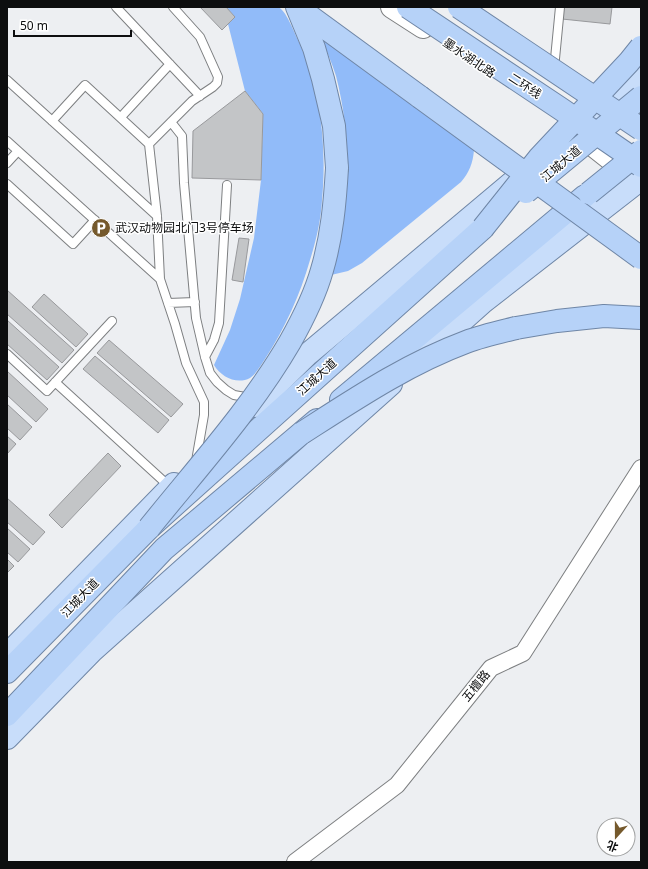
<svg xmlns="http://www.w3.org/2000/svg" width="648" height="869" font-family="'Noto Sans','Noto Sans SC',sans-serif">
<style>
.forest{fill:#91bbf9}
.building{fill:#c3c5c7;stroke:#98999c}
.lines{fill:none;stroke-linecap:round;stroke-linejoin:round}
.service-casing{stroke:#7d7f81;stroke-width:10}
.minor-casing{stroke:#7d7f81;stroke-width:18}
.secondary-casing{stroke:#7d7f81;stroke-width:24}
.primary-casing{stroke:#6f86a6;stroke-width:24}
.trunk-casing{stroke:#6f86a6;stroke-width:24}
.service{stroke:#fff;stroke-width:8}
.minor{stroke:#fff;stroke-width:16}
.secondary{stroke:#fff;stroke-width:22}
.primary{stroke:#c8ddfa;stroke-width:22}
.trunk{stroke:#b6d2f8;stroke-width:22}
.trunk-bridge-casing{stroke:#6f86a6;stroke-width:24;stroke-linecap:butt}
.trunk-bridge{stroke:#b6d2f8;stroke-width:22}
.labels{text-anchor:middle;stroke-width:3;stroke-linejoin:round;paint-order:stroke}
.street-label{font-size:12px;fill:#0d0e0f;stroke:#fff}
.poi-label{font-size:12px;fill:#0d0e0f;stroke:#fff;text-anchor:start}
</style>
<rect width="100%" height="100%" fill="#edeff2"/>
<!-- forest -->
<path class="forest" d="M226 7C239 7 252 7 265 7 269 7 275 6 278 7 286 10 294 32 298 40 321 89 327 147 322 200 321 220 316 241 310 260 300 295 285 328 265 359 261 365 256 374 250 378 237 385 221 377 214 365L230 330 240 299 254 238 261 180 263 114 245 91 228 24 235 17Z
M321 36 474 150C473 163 469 173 461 182L362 263 348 271 331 275C335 258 339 241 342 225 352 177 348 123 336 76 332 63 326 50 321 36Z"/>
<!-- building -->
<path class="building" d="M200 7H226L235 17 222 30Z
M564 7H612L610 24 562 19Z
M245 91 263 114 261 180 192 178 193 131Z
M239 238 249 239 243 282 232 280Z
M7 290 74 350 62 363 7 314Z
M44 294 88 334 76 347 32 307Z
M7 320 59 367 47 380 7 344Z
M109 340 183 404 171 417 97 353Z
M95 356 169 420 158 433 83 369Z
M7 371 48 409 36 422 7 395Z
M7 404 32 427 20 440 7 428Z
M7 436 16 444 7 454Z
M108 453 121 466 62 528 49 515Z
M7 498 45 532 33 545 7 522Z
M7 528 30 549 18 562 7 552Z
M7 559 14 566 7 573Z"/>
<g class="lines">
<!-- service casing -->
<g class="service-casing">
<path id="service" d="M116 7 200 96
M173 7 200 37 218 77 217 83 213 87 192 101 149 144 157 216 160 279 175 324 186 363 204 402V415L196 461
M554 69 560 7
M7 80 157 216
M121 117 170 64
M52 121 85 85 149 144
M171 122 182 136 184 183 196 318 205 357 210 373 217 382 226 390 234 395 251 398
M7 141 160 279
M7 163 18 151
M7 184 73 244 95 220
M168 303 195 302
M7 354 47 391 112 321
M205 357 214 340 219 323 227 185
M55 382 170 487"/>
</g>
<!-- minor casing -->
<g class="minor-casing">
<path id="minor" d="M295 862 397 785 491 668 523 653 641 468"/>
</g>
<!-- secondary casing -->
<g class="secondary-casing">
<path id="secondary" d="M392 7 423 27
M574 130 636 179"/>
</g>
<!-- primary casing -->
<g class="primary-casing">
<path id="primary" d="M570 134 641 78
M417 361 483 302 641 179
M255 406 308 354 514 181
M7 655 174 484
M7 738 92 651 391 384"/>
</g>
<!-- trunk casing -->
<g class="trunk-casing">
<path id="trunk" d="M297 7 314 48 323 79 334 126 337 168
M297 7 420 97
M516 328 557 321 604 316 641 318
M341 400 585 196
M7 672 149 528 483 228
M7 715 164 549 317 420"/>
</g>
<!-- service -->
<use href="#service" class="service"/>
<!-- minor -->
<use href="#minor" class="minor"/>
<!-- secondary -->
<use href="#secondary" class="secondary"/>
<!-- primary -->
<use href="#primary" class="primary"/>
<!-- trunk -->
<use href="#trunk" class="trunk"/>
<!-- trunk-bridge casing -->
<g class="trunk-bridge-casing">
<path id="trunk-bridge" d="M408 7 561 109 625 153 641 166
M459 7 641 129
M420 97 641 258
M526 192 641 97
M589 193 641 151
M483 228 539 158 629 62 641 47
M302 433C355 399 407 364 466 342 482 336 500 332 516 328
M149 528C198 467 251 409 290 342 303 319 315 295 322 270 332 236 335 202 337 168"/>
</g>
<!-- trunk-bridge -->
<use href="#trunk-bridge" class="trunk-bridge"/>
</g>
<!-- icons -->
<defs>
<g id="parking-disc" transform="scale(1)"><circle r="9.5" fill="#75592c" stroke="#fff"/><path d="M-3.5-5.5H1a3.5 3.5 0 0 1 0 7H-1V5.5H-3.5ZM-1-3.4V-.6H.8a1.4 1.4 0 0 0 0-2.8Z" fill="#fff"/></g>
</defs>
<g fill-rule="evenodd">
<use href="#parking-disc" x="101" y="228"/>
</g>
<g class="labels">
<!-- street labels -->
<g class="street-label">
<text transform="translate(469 58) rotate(34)" y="4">墨水湖北路</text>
<text transform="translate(525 86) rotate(33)" y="4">二环线</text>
<text transform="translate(561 164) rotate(-40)" y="4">江城大道</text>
<text transform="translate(317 377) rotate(-42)" y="4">江城大道</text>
<text transform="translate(80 598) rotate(-46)" y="4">江城大道</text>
<text transform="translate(476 686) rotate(-51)" y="4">五檀路</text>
</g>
<!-- poi labels -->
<g class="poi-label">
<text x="115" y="232">武汉动物园北门3号停车场</text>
</g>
</g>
<!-- border -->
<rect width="648" height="869" fill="none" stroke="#0d0e0f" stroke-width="16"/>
<!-- north arrow -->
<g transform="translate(616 837) rotate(201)"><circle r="19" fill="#ffffff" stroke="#9e9f9f"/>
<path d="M0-3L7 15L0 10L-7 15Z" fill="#75592c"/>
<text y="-6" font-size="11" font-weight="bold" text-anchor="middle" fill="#0d0e0f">北</text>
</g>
<!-- scale -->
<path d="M14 30v6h117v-6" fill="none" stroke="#0d0e0f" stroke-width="2"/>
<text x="20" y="30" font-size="12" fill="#0d0e0f" stroke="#ffffff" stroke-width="3" paint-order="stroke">50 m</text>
</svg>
